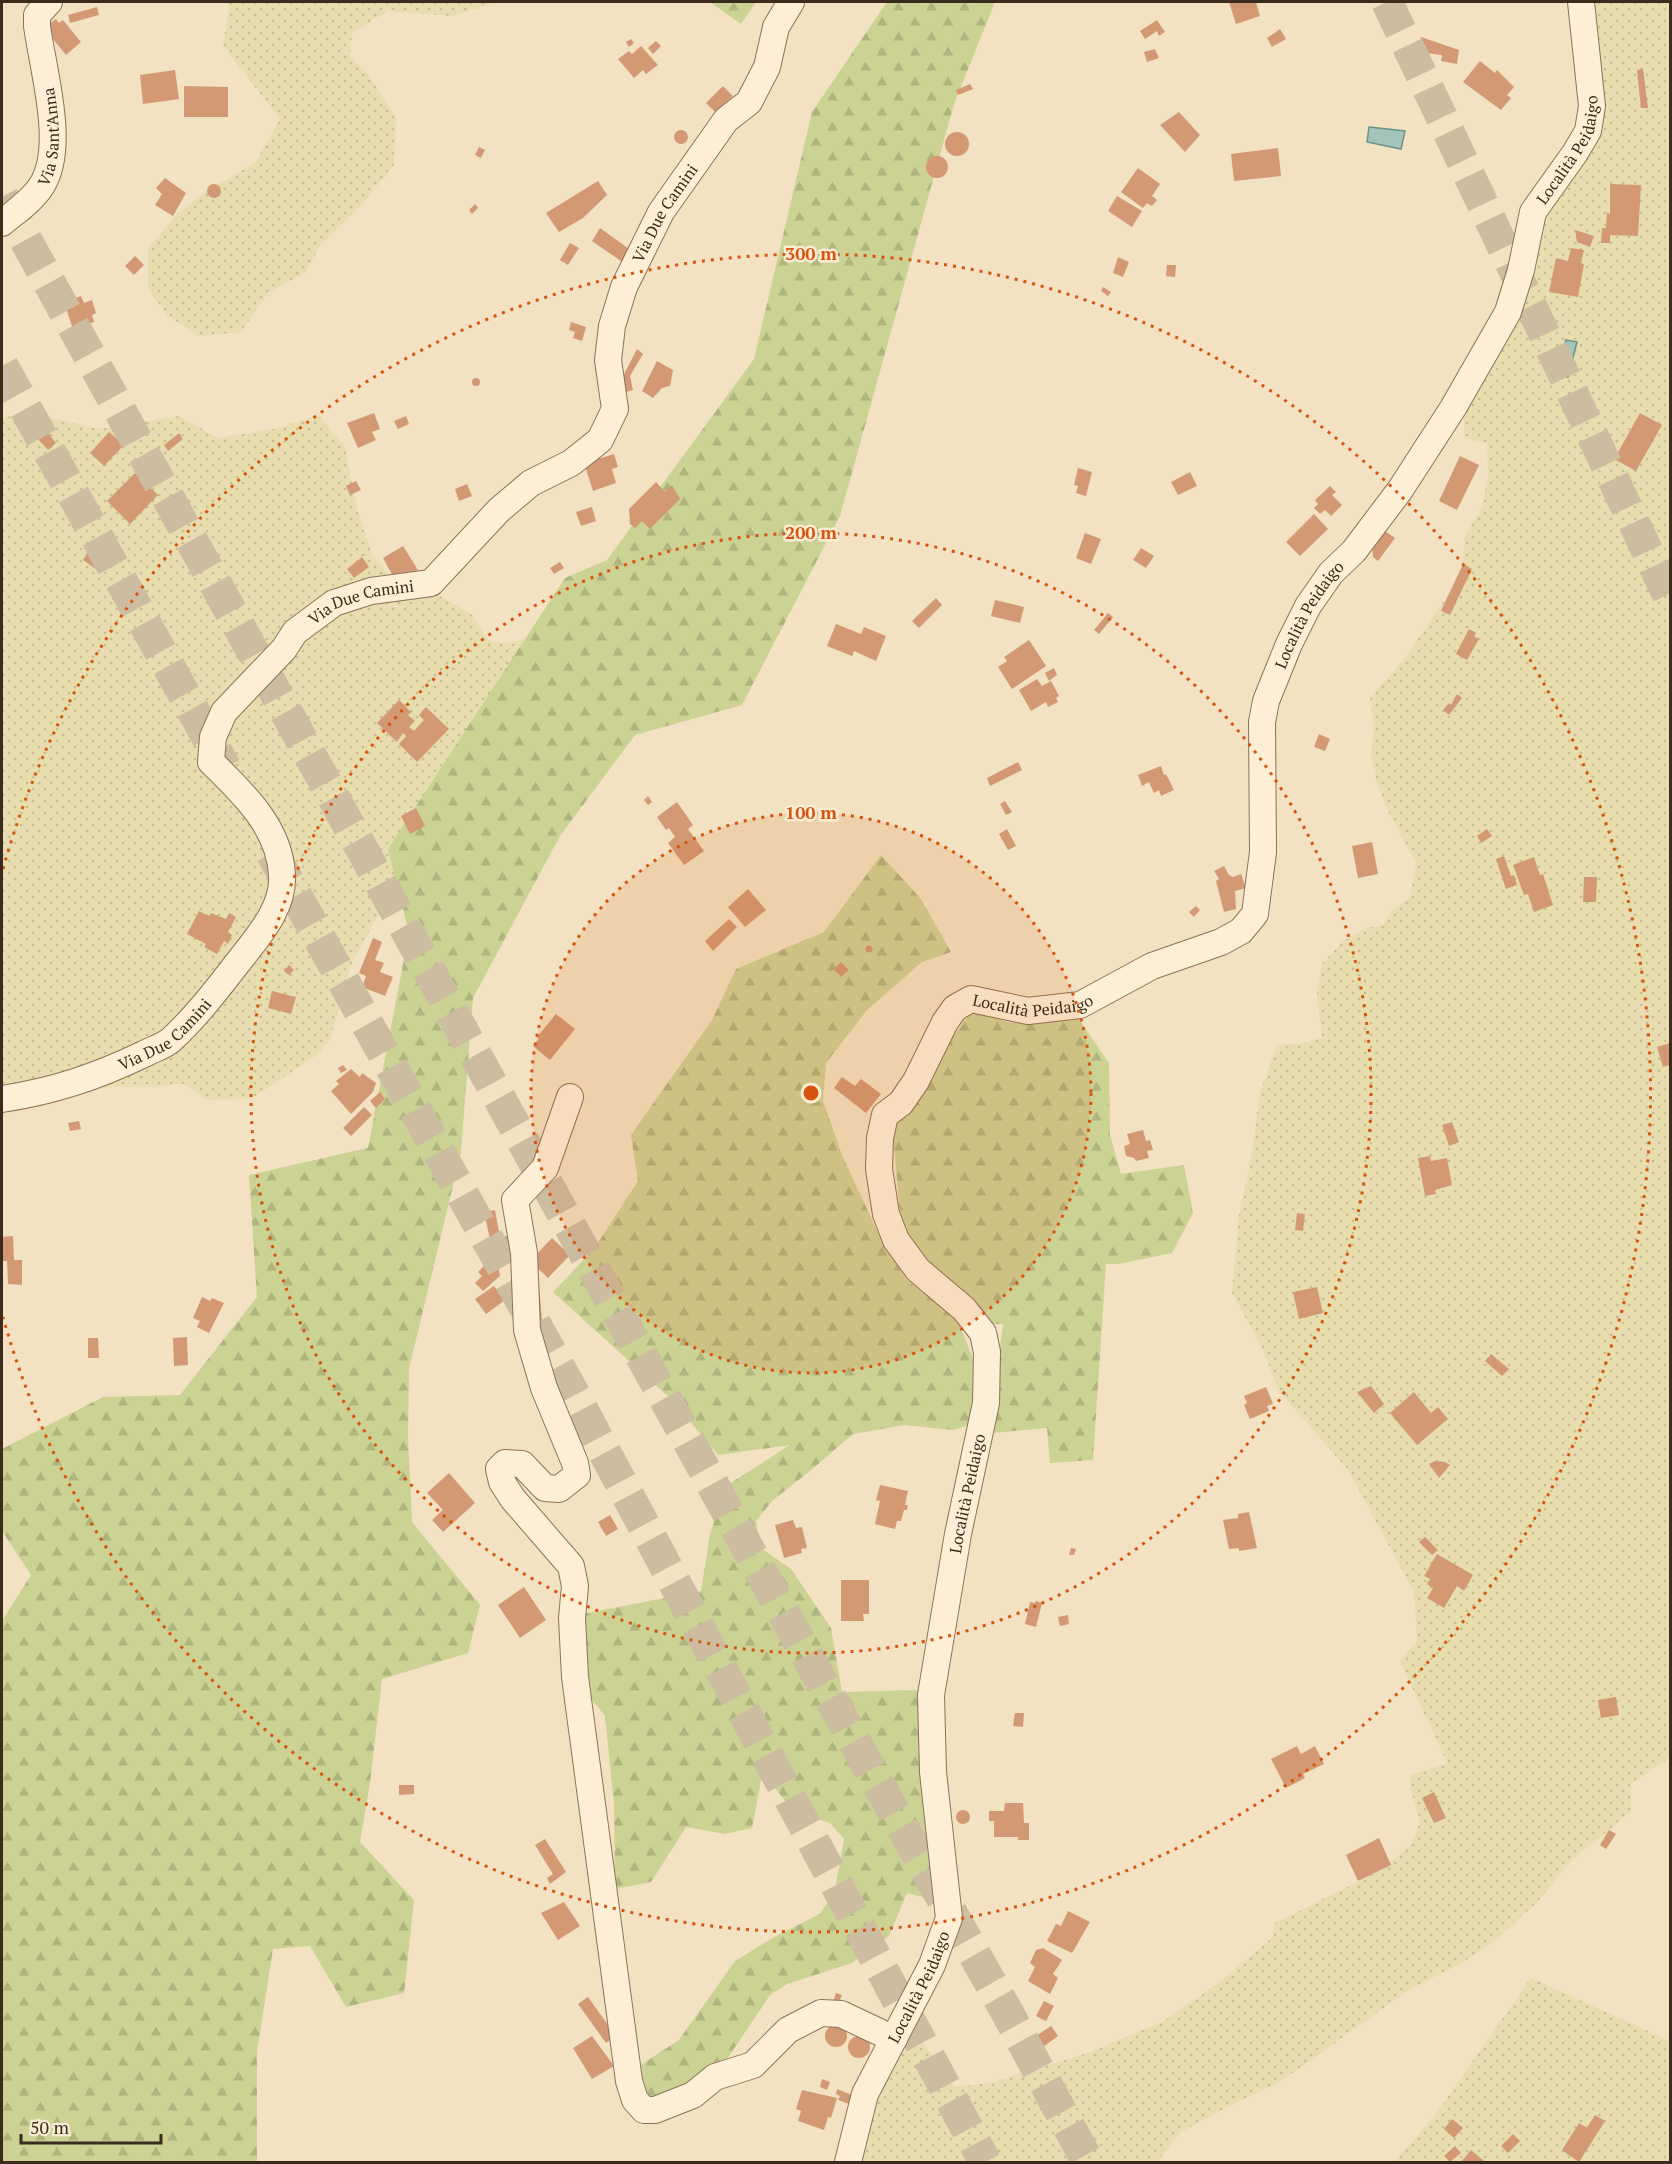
<svg xmlns="http://www.w3.org/2000/svg" width="1672" height="2164" font-family="'PT Serif',serif">
<style>
.farmland{fill:url(#farmland-dots)}
.forest{fill:url(#forest-firs)}
.water{fill:#a4c4b9;stroke:#6a9387;stroke-width:1.5}
.building{fill:#d39974}
.lines{fill:none;stroke-linecap:round;stroke-linejoin:round}
.major-tunnel{stroke:#cdbda0;stroke-width:32;stroke-dasharray:32 16;stroke-linecap:butt}
.highway-tunnel{stroke:#cdbda0;stroke-width:33;stroke-dasharray:33 16;stroke-linecap:butt}
.minor-casing{stroke:#8d7257;stroke-width:28}
.minor{stroke:#fcefd5;stroke-width:26}
.ring{fill:none;stroke:#d7540e;stroke-width:3;stroke-dasharray:3 6}
.labels{text-anchor:middle;stroke-width:5;stroke-linejoin:round;paint-order:stroke}
.street-label{font-size:16px;fill:#3b2b1c;stroke:#f8ecd2}
.centre{fill:#d7540e;stroke:#f8ecd2;stroke-width:3}
.ring-label{font-size:18px;text-anchor:middle;font-weight:bold;fill:#d7540e;stroke:#f8ecd2;stroke-width:5;stroke-linejoin:round;paint-order:stroke}
</style>
<defs>
<pattern id="farmland-dots" width="8" height="8" patternUnits="userSpaceOnUse" patternTransform="scale(1.5)"><rect width="8" height="8" fill="#e8ddae"/><path d="M2 2h.1M6 6h.1" fill="none" stroke="#c8be95" stroke-width="1.8" stroke-linecap="round"/></pattern>
<pattern id="forest-firs" width="22" height="20" patternUnits="userSpaceOnUse" patternTransform="scale(1.5)"><rect width="22" height="20" fill="#ccd194"/><path d="M5 1l3.5 6h-7zM16 11l3.5 6h-7z" fill="#b0b47f"/></pattern>
</defs>
<rect width="100%" height="100%" fill="#f2e2c1"/>
<!-- farmland -->
<path class="farmland" d="M227 2H497L452 16 388 11 352 33 350 57 368 74 396 118 394 165 362 205 319 247 305 273 269 292 241 332 199 336 168 316 148 289V248L176 215 207 191 256 162 280 119 223 46 229 10Z
M1586 2H1670V1757L1631 1784V1812L1572 1860 1539 1900 1495 1941 1462 1963 1410 1989 1282 2081 1226 2108 1181 2132 1157 2162H862L874 2104 896 2057 920 2039 955 2087 989 2083 1091 2052 1164 2021 1217 1984 1272 1938 1275 1923 1383 1869 1413 1842 1420 1820 1410 1788V1775L1447 1763 1400 1661 1417 1641 1414 1592 1348 1470 1279 1391 1263 1350 1232 1293 1239 1215 1251 1160 1260 1092 1277 1045 1300 1043 1322 1038 1317 994 1322 964 1342 942 1366 928 1384 925 1391 910 1410 898 1416 863 1390 815 1377 783 1371 755 1374 729 1370 697 1404 660 1451 590 1462 568 1465 537 1482 506 1488 476 1487 443 1464 438V404L1525 229 1585 123Z
M28 413 99 429 179 416 218 438 274 429 319 415 345 447 357 508 372 554 398 586 416 582 471 614 490 642 508 643 529 638 544 610 573 596 407 900 383 913 380 912 352 963 329 1042 317 1055 251 1099 207 1100 184 1084 150 1087H113L76 1091 2 1090V418Z
M1531 1978 1670 2041V2162H1394L1433 2118Z"/>
<!-- forest -->
<path class="forest" d="M710 2H756L741 24Z
M887 2H995L954 104 840 516 742 705 635 735 560 836 473 998 461 1152 409 1369 408 1437 412 1522 480 1605 468 1653 382 1679 370 1783 360 1842 414 1900 404 1993 346 2007 310 1946 273 1949 257 2052V2162H2V1621L31 1575 2 1531V1449L103 1397 180 1395 257 1297 249 1175 368 1148 409 933 388 849 565 578 607 560 754 359 812 112Z
M881 855 921 899 951 952 922 962 867 1010 826 1063 823 1101 842 1155 884 1246 908 1281 957 1319 978 1371 972 1424 953 1430 905 1425 853 1434 810 1471 773 1500 756 1521 761 1548 791 1569 831 1628 842 1692 923 1690 943 1902 907 1893 889 1936 852 1963 787 1984 770 1995 725 2062 685 2087 649 2099 636 2068 679 2040 735 1961 774 1937 820 1914 835 1890 844 1839 830 1823 794 1812 771 1783 761 1780 752 1828 725 1834 686 1827 651 1882 615 1889 614 1804 605 1716 586 1692 582 1614 701 1591 710 1534 726 1486 790 1445 718 1455 672 1400 553 1292 594 1249 638 1181 631 1135 712 1020 736 969 824 932Z
M973 1010 1010 1023 1076 1015 1109 1063 1110 1135 1121 1174 1184 1165 1193 1213 1172 1253 1118 1264H1106L1093 1460 1050 1463 1047 1428 993 1433V1403L1003 1324H988L902 1234 892 1124 946 1046Z"/>
<!-- water -->
<path class="water" d="M1369 127 1405 131 1401 149 1367 142Z
M1566 340 1577 342 1568 377 1558 374Z"/>
<!-- building -->
<path class="building" d="M1229 2H1256L1260 16 1236 24Z
M97 7 99 15 70 23 68 15Z
M56 19 59 23 63 20 81 42 66 55 44 28Z
M1157 20 1165 32 1159 36 1157 31 1145 39 1140 31Z
M1280 29 1286 39 1272 47 1267 38Z
M1421 37 1459 50 1457 64 1441 61 1442 55 1418 52Z
M631 39 634 43 629 47 626 42Z
M656 41 661 46 653 54 648 48Z
M641 46 658 65 646 74 643 70 634 78 618 59 629 51 632 54Z
M1155 49 1159 58 1147 62 1144 52Z
M1480 61 1495 73 1497 70 1514 87 1507 95 1511 98 1501 110 1463 82Z
M1643 69 1648 108H1641L1637 70Z
M175 70 179 99 143 104 140 75Z
M970 84 973 89 958 95 956 90Z
M184 86 228 87V117H184Z
M723 86 733 96 715 112 706 103Z
M1179 112 1200 135 1185 152 1160 125Z
M674 137a7 7 0 1 1 14 0a7 7 0 1 1-14 0Z
M945 144a12 12 0 1 1 24 0a12 12 0 1 1-24 0Z
M479 147 485 150 481 158 475 155Z
M1278 148 1281 176 1234 181 1231 154Z
M926 167a11 11 0 1 1 22 0a11 11 0 1 1-22 0Z
M1138 168 1160 184 1152 196 1157 200 1152 206 1147 203 1143 208 1121 192Z
M165 178 186 193 173 216 155 205 162 194 156 188Z
M598 181 607 195 583 218 559 232 546 213Z
M1610 184 1641 185 1638 236 1610 235V243H1601L1602 228H1606L1607 213 1610 214Z
M207 191a7 7 0 1 1 14 0a7 7 0 1 1-14 0Z
M1117 196 1142 211 1132 227 1108 211Z
M475 204 478 208 472 214 469 210Z
M600 228 636 254 628 266 592 241Z
M1575 230 1594 236 1590 247 1577 242Z
M570 243 579 248 568 265 560 260Z
M1571 248 1584 250 1581 263 1584 264 1578 297 1549 292 1556 258 1568 261Z
M135 256 144 265 134 275 125 266Z
M1118 257 1129 262 1123 277 1113 273Z
M1167 265H1176L1175 277 1166 276Z
M1103 287 1111 292 1108 296 1101 291Z
M81 296 84 303 92 300 96 313 92 315 94 322 73 329 64 302Z
M571 322 586 327 582 341 573 338 575 332 569 330Z
M637 349 643 354 630 376 633 390 626 392 623 376Z
M657 361 673 370 670 386 662 388 653 398 642 391Z
M472 382a4 4 0 1 1 8 0a4 4 0 1 1-8 0Z
M374 413 380 429 372 432 376 440 358 448 347 423Z
M1640 413 1662 425 1636 471 1616 460 1617 454Z
M406 416 409 424 398 429 394 421Z
M45 429 56 443 48 450 36 437Z
M109 432 124 445 104 466 90 453Z
M179 433 183 439 168 451 164 445Z
M614 454 618 467 612 469 616 483 593 491 584 463Z
M1460 456 1479 465 1457 510 1439 501Z
M1078 468 1092 472 1086 496 1076 493 1078 486 1074 485Z
M1190 472 1197 486 1178 495 1171 482Z
M135 473 158 495 130 524 107 501Z
M356 481 361 490 350 495 346 486Z
M656 482 665 492 672 485 680 499 650 529 642 521 635 528 630 524 629 509Z
M467 484 472 496 459 501 455 489Z
M1330 486 1336 492 1332 495 1342 505 1331 516 1325 510 1320 514 1314 508 1318 504 1315 500Z
M592 507 596 521 581 526 576 512Z
M1314 514 1328 529 1300 556 1286 542Z
M1382 529 1395 538 1378 561 1373 557 1372 542Z
M1085 533 1101 539 1091 564 1076 558Z
M403 546 418 570 394 578 383 558Z
M92 547 105 556 96 569 83 560Z
M1141 548 1154 556 1146 568 1133 560Z
M362 557 369 567 354 578 347 569Z
M560 562 564 568 554 574 550 568Z
M1463 564 1472 569 1450 615 1441 611Z
M936 598 942 605 919 628 912 621Z
M995 600 1024 607 1020 623 991 616Z
M1108 613 1113 617 1099 634 1094 630Z
M836 624 861 634 864 627 886 636 876 661 854 651 852 656 827 646Z
M1469 629 1476 633 1474 636 1479 639 1467 660 1456 654Z
M1029 640 1046 666 1012 689 998 667 1007 661 1004 657Z
M1054 668 1057 675 1049 681 1045 673Z
M1037 679 1042 686 1051 681 1059 696 1056 698 1058 702 1048 707 1046 702 1031 711 1019 690Z
M1457 694 1462 698 1449 715 1443 710 1449 703 1451 705Z
M399 700 411 712 408 715 415 721 409 727 414 731 424 720 419 715 426 707 449 729 417 762 399 744 406 736 403 733 397 742 377 723Z
M1319 734 1330 739 1325 751 1314 747Z
M1018 762 1022 770 990 786 987 778Z
M1161 766 1164 775 1166 774 1174 790 1161 796 1159 790 1154 793 1149 782 1142 786 1138 775Z
M648 796 652 802 648 805 644 800Z
M1005 801 1012 812 1006 815 1000 804Z
M677 802 693 825 688 829 704 851 684 865 668 843 675 837 669 828 666 830 657 817Z
M416 808 425 826 410 834 401 816Z
M1007 829 1016 846 1008 850 999 834Z
M1487 829 1492 836 1481 843 1477 836Z
M1372 842 1378 874 1358 878 1352 846Z
M1504 856 1511 876 1514 875 1517 885 1506 889 1496 859Z
M1534 857 1540 875 1543 874 1553 905 1534 912 1528 894 1524 895 1513 865Z
M1224 866 1229 875 1233 877 1241 874 1246 888 1235 891 1236 909 1224 912 1216 881 1219 879 1214 871Z
M1584 877H1597L1596 902H1583Z
M748 889 766 910 745 927 728 907Z
M1196 906 1200 910 1194 917 1189 912Z
M199 911 209 916 211 913 226 919 229 913 236 917 228 932 232 935 228 944 224 941 217 954 204 947 206 944 187 934Z
M729 919 737 927 713 951 705 941Z
M373 938 382 942 375 960 384 963 380 972 393 977 385 996 362 987 366 976 359 973Z
M865.5 949a3.5 3.5 0 1 1 7 0a3.5 3.5 0 1 1-7 0Z
M841 962 849 970 841 977 834 969Z
M289 965 294 970 289 975 284 971Z
M272 991 296 997 291 1014 268 1008Z
M556 1014 575 1029 550 1060 533 1046 539 1039 537 1037Z
M1670 1043V1065L1663 1067 1657 1047Z
M343 1065 347 1070 341 1073 338 1068Z
M351 1069 360 1077 362 1073 376 1083 373 1092 351 1114 331 1091 339 1084 336 1081Z
M842 1077 855 1086 861 1079 881 1094 866 1113 834 1088Z
M380 1092 385 1099 376 1108 370 1101Z
M364 1107 372 1115 351 1136 343 1128Z
M79 1121 81 1129 70 1131 68 1123Z
M1452 1122 1459 1142 1449 1146 1442 1125Z
M1143 1130 1146 1141 1150 1140 1153 1150 1147 1151 1149 1158 1136 1161 1134 1158 1126 1156 1124 1146 1130 1144 1127 1134Z
M1430 1156 1431 1161 1447 1158 1452 1185 1435 1190 1436 1194 1425 1196 1418 1158Z
M495 1210 500 1237 508 1236 513 1262 502 1264 501 1260 488 1263 484 1240 490 1239 484 1212Z
M1297 1213 1305 1214 1303 1231 1295 1230Z
M13 1236 14 1260H22V1285L8 1284 7 1261H2V1237Z
M552 1238 570 1255 548 1278 530 1261Z
M486 1264 489 1267 498 1265 500 1276 483 1291 475 1283 482 1276 478 1272Z
M494 1286 505 1300 486 1314 475 1299Z
M539 1286 542 1320 533 1325 529 1291Z
M1317 1287 1323 1313 1299 1319 1293 1292Z
M202 1297 210 1301 212 1298 224 1303 209 1333 197 1327 200 1321 193 1318Z
M187 1337 188 1365 174 1366 173 1338Z
M88 1338H98L99 1358H88Z
M1491 1354 1509 1369 1502 1376 1485 1361Z
M1371 1386 1384 1404 1374 1413 1357 1392Z
M1266 1387 1273 1404 1267 1406 1269 1411 1250 1419 1244 1405 1247 1403 1244 1396Z
M1414 1392 1431 1413 1438 1407 1448 1419 1417 1445 1390 1413Z
M1435 1461 1445 1462 1450 1465 1439 1478 1429 1464Z
M449 1473 475 1503 443 1532 432 1520 443 1510 427 1493Z
M880 1485 908 1491 905 1505H908L907 1510H904L901 1521H897L895 1529 875 1524 880 1501 876 1500Z
M1249 1512 1257 1548 1239 1551V1548L1229 1549 1223 1520 1238 1518V1514Z
M610 1515 618 1529 606 1536 598 1522Z
M793 1520 796 1528 802 1527 807 1548 801 1549 802 1553 784 1558 775 1525Z
M1425 1537 1438 1550 1432 1555 1419 1542Z
M1071 1548 1076 1549 1074 1555H1069Z
M1437 1554 1473 1575 1464 1591 1457 1586 1444 1608 1427 1598 1433 1588 1427 1584 1430 1579 1424 1576Z
M841 1580H869V1614H863L864 1621H841Z
M524 1587 546 1620 520 1638 498 1605Z
M1036 1601 1042 1603 1036 1627 1025 1624 1030 1602 1035 1603Z
M1068 1615 1069 1624 1060 1626 1058 1617Z
M1616 1697 1619 1715 1601 1718 1598 1700Z
M1015 1713H1024L1023 1727 1013 1726Z
M1297 1746 1301 1754 1315 1746 1324 1764 1303 1774 1305 1778 1286 1788 1271 1759Z
M399 1785H414V1794L399 1795Z
M1434 1792 1446 1818 1434 1823 1422 1798Z
M1005 1803H1023L1024 1823H1029V1840H1018V1837H994V1821H989V1811H1004Z
M956 1817a7 7 0 1 1 14 0a7 7 0 1 1-14 0Z
M1609 1830 1616 1834 1606 1849 1600 1845Z
M1379 1838 1391 1865 1358 1881 1346 1855Z
M545 1839 566 1872 550 1884 547 1878 553 1874 535 1845Z
M564 1902 580 1926 558 1940 541 1913Z
M1068 1911 1090 1922 1072 1953 1047 1941 1056 1924 1061 1926Z
M1043 1948 1062 1960 1053 1974 1058 1978 1050 1994 1028 1981 1035 1967 1030 1963 1036 1950Z
M836 1993 842 1995 838 2004 833 2002Z
M588 1997 616 2036 606 2043 578 2004Z
M1044 2001 1054 2006 1046 2021 1036 2016Z
M825 2036a11 11 0 1 1 22 0a11 11 0 1 1-22 0Z
M1051 2026 1058 2036 1043 2047 1036 2036Z
M848 2047a11 11 0 1 1 22 0a11 11 0 1 1-22 0Z
M592 2036 614 2066 592 2079 573 2048Z
M822 2079 830 2082 827 2090 820 2087Z
M837 2089 852 2095 849 2104 838 2100 840 2096 836 2094Z
M802 2090 837 2098 831 2118 828 2117 824 2130 798 2121 801 2111 796 2109Z
M1595 2115 1605 2121 1579 2162 1562 2150 1579 2123 1587 2128Z
M1452 2119 1463 2128 1454 2138 1444 2129Z
M1513 2134 1520 2141 1508 2153 1501 2146Z
M1455 2146 1461 2153 1450 2162 1444 2156Z
M1471 2150 1484 2161 1482 2162H1461Z"/>
<g class="lines">
<!-- major-tunnel -->
<path class="major-tunnel" d="M1387 2 1670 599"/>
<!-- highway-tunnel -->
<path class="highway-tunnel" d="M2 197 874 1777 1007 2012 1088 2162
M2 366 225 768
M272 853 567 1382 985 2162"/>
<!-- minor casing -->
<g class="minor-casing">
<g id="minor">
<path id="s1" d="M2 223C15 212 33 200 42 185 66 146 43 71 37 26V15L49 2"/>
<path d="M570 1097 545 1168 515 1200 524 1253 527 1330 544 1388 575 1463 577 1475 559 1489 545 1488 522 1464 505 1463 499 1469 502 1482 513 1499 571 1566 575 1586 572 1618 575 1677 629 2081 635 2100 644 2110H655L693 2095 715 2077 753 2065 788 2030 821 2013 841 2014 894 2039"/>
<path id="s2" d="M2 1099C54 1091 96 1077 144 1054 153 1049 165 1046 172 1039 199 1014 221 984 243 956 261 933 284 906 282 875 280 828 243 793 211 762L213 737 224 712 284 649 295 632 334 603 371 591 431 583 499 510 531 483 571 463 600 440 615 409 608 360 612 326 624 287 661 212 726 120 749 102 767 67 776 27 791 2"/>
<path id="s3" d="M848 2162 865 2094 932 1965 949 1918 933 1772 931 1695 958 1534 986 1403 987 1352 983 1333 964 1309 918 1270 896 1240 886 1214 879 1169 880 1138 885 1115 901 1103 916 1081 945 1022 955 1008 971 999 1028 1011 1080 1005 1152 966 1221 942 1241 931 1255 914 1263 852 1262 722 1266 701 1289 644 1308 606 1331 573 1354 551 1400 490 1453 408 1508 312 1521 270 1533 212 1575 153 1588 131 1592 106 1581 2"/>
</g>
</g>
<!-- minor -->
<use href="#minor" class="minor"/>
</g>
<!-- distance rings -->
<circle cx="811" cy="1093" r="280" fill="#d7540e" fill-opacity=".12"/>
<g class="ring">
<circle cx="811" cy="1093" r="280"/>
<circle cx="811" cy="1093" r="560"/>
<path d="M3 869A839 839 0 1 1 3 1317"/>
</g>
<g class="labels">
<!-- street labels -->
<g class="street-label">
<text dy="6" stroke="none"><textPath href="#s1" startOffset="105">Via Sant'Anna</textPath></text>
<text dy="6" stroke="none"><textPath href="#s3" startOffset="2422">Località Peidaigo</textPath></text>
<text dy="6" stroke="none"><textPath href="#s2" startOffset="1294">Via Due Camini</textPath></text>
<text dy="6" stroke="none"><textPath href="#s2" startOffset="754">Via Due Camini</textPath></text>
<text dy="6" stroke="none"><textPath href="#s3" startOffset="1882">Località Peidaigo</textPath></text>
<text dy="6" stroke="none"><textPath href="#s3" startOffset="1324">Località Peidaigo</textPath></text>
<text dy="6" stroke="none"><textPath href="#s2" startOffset="178">Via Due Camini</textPath></text>
<text dy="6" stroke="none"><textPath href="#s3" startOffset="694">Località Peidaigo</textPath></text>
<text dy="6" stroke="none"><textPath href="#s3" startOffset="190">Località Peidaigo</textPath></text>
</g>
</g>
<circle cx="811" cy="1093" r="9" class="centre"/>
<g class="ring-label">
<text x="811" y="260">300 m</text>
<text x="811" y="539">200 m</text>
<text x="811" y="819">100 m</text>
</g>
<!-- border -->
<rect width="1672" height="2164" fill="none" stroke="#3b2b1c" stroke-width="6"/>
<!-- scale -->
<path d="M21 2134v9h140v-9" fill="none" stroke="#3b2b1c" stroke-width="3"/>
<text x="30" y="2134" font-size="18" fill="#3b2b1c" stroke="#f8ecd2" stroke-width="4.5" paint-order="stroke">50 m</text>
</svg>
